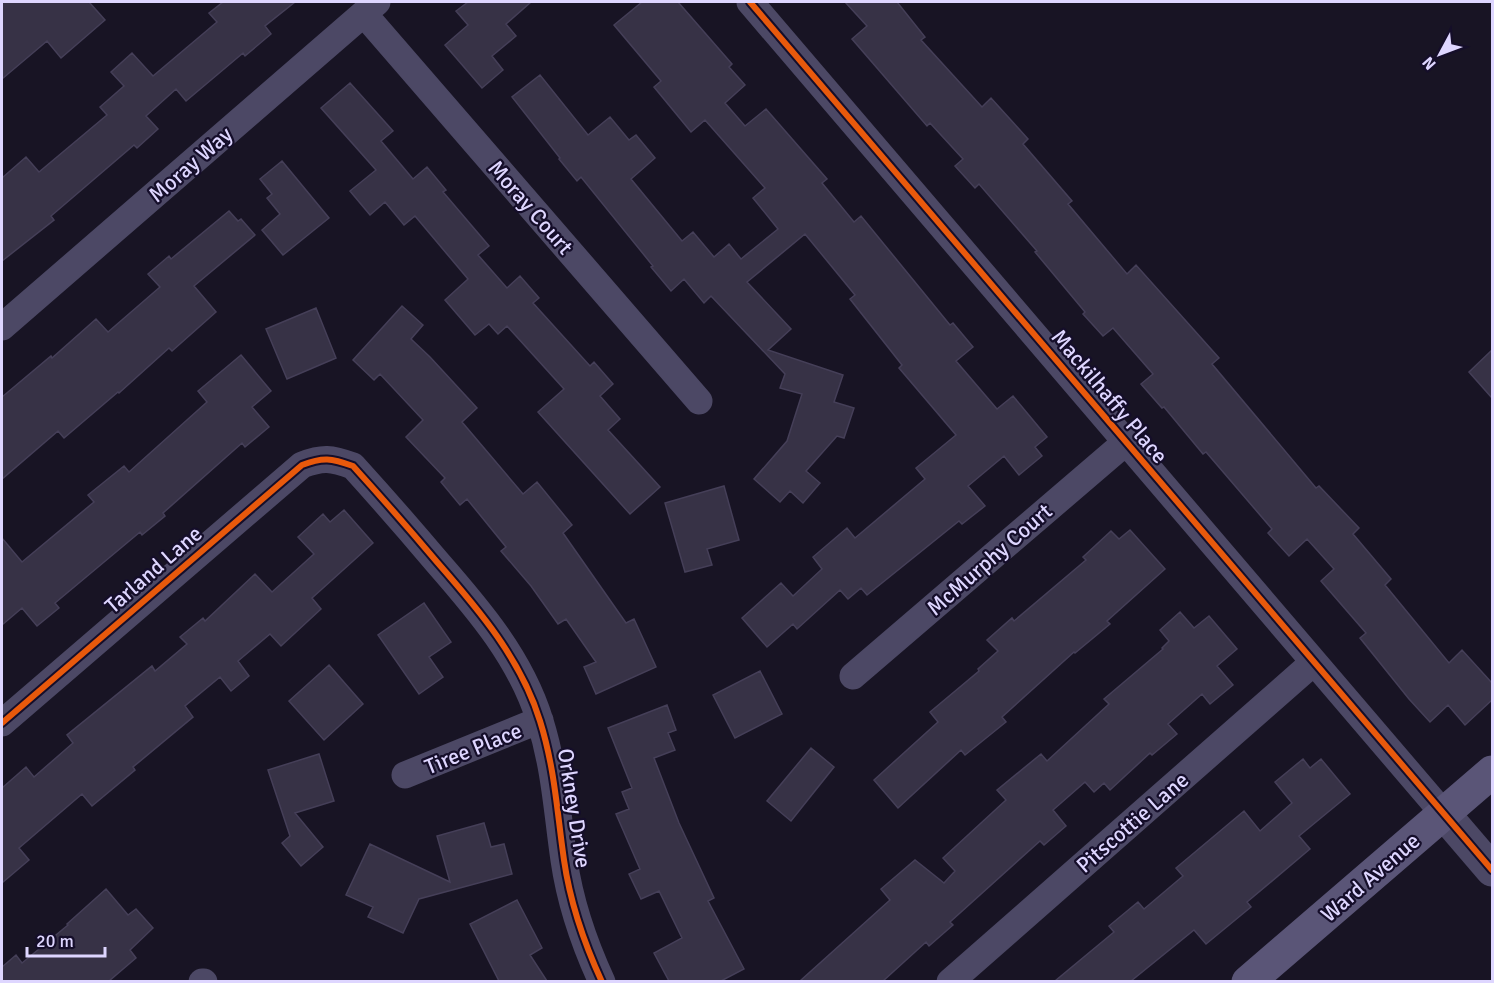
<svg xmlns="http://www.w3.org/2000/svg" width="1494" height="983" font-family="Signika,sans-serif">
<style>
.building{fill:#373246;stroke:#453f58;stroke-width:1.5}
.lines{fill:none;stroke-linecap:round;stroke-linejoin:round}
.minor{stroke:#4c4865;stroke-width:27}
.tertiary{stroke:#4c4865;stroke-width:33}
.secondary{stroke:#5a5577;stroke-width:33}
.cycleway-casing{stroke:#150e2a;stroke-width:10}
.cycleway{stroke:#e8590c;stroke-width:6}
.labels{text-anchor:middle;stroke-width:4.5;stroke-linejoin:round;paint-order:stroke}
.street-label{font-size:22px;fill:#ded6ff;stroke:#150e2a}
</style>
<rect width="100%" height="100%" fill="#181424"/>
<!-- building -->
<path class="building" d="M2 2H89L105 20 61 58 47 41 2 79Z
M223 2H295L265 26 271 34 245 56 243 53 186 101 176 89 146 116 158 129 137 148 134 145 51 216 54 220 2 261V178L26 157 39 172 107 115 100 107 124 86 111 72 132 53 153 76 217 22 209 13Z
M468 2H531L506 24 516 36 492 56 503 70 482 88 445 45 468 25 456 11Z
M642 2H678L732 64 729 67 745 85 725 103 745 126 766 109 827 179 822 183 854 222 861 216 950 325 953 323 973 347 956 361 997 409 1013 396 1047 437 1035 447 1042 456 1019 475 1004 456 968 486 985 506 962 524 959 521 867 595 861 588 848 599 840 590 797 629 793 624 767 647 742 618 781 583 793 596 822 569 813 557 847 528 855 538 925 479 916 468 956 435 899 368 902 365 850 299 855 295 805 234 747 282 791 329 768 350 843 375 834 402 854 408 844 438 837 436 806 471 820 483 803 503 790 491 780 502 754 479 787 441 802 394 780 388 785 374 711 296 704 303 684 279 671 291 651 267 653 266 581 177 577 181 559 159 560 158 512 97 540 75 588 135 610 117 629 140 636 135 655 158 631 179 682 241 693 232 714 257 729 244 741 259 778 229 753 198 765 188 705 120 691 132 654 87 661 81 614 25Z
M845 2H897L925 37 921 40 982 107 991 98 1028 139 1023 144 1072 201 1068 204 1127 274 1136 265 1219 358 1212 364 1316 488 1319 486 1359 528 1353 534 1391 579 1385 585 1449 663 1462 650 1492 683V700L1465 725 1448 705 1430 722 1409 699 1360 638 1366 633 1321 581 1334 569 1307 539 1289 556 1268 533 1272 529 1206 452 1203 454 1164 407 1162 408 1141 384 1153 374 1113 328 1103 336 1083 314 1085 312 1035 252 1037 251 979 184 975 188 955 166 963 159 930 123 927 126 852 39 867 26Z
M350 83 393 131 381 141 413 179 427 167 446 190 443 192 489 246 478 255 507 288 520 276 539 298 533 303 590 366 594 362 613 384 600 396 620 419 608 430 660 487 630 514 538 412 564 389 507 326 498 334 489 324 475 335 445 300 468 279 415 216 404 225 385 202 370 215 350 191 376 170 321 108Z
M282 161 329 218 283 255 262 230 280 214 267 198 272 194 260 179Z
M229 211 238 221 241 219 255 235 194 286 216 312 172 351 169 348 119 393 118 392 64 438 58 431 2 479V397L51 356 52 358 96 319 108 332 160 287 148 274 169 256 171 259Z
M402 306 423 325 411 339 430 357 477 408 462 422 523 494 537 482 572 525 563 533 626 623 634 619 656 667 596 694 584 667 596 662 566 619 558 624 531 586 501 551 506 547 467 499 460 505 441 482 445 478 406 437 423 420 380 374 374 380 353 360Z
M316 308 336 358 287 379 266 329Z
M1492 350V398L1469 372Z
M241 355 271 391 252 407 269 427 245 447 242 443 163 513 165 516 142 535 140 532 55 603 59 608 37 626 22 608 2 625V538L22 562 94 502 88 495 124 466 129 472 207 402 198 391Z
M724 486 739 540 707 549 712 565 685 572 665 503Z
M344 510 373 543 312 598 321 609 281 646 270 634 238 661 249 676 231 691 220 677 185 706 193 717 133 767 135 770 92 806 82 794 19 848 29 860 2 883V788L26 767 34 777 73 743 67 735 152 666 155 671 187 644 180 637 203 618 205 621 255 574 272 592 314 554 298 537 323 514 330 522Z
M1130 530 1165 569 1107 621 1110 624 1075 653 1074 652 1002 717 1006 722 965 755 961 750 898 808 874 780 938 722 930 712 979 671 978 669 998 651 987 640 1012 618 1014 621 1086 560 1083 557 1111 531 1119 539Z
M424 603 451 642 429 657 443 677 419 694 378 635Z
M1180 612 1194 628 1209 616 1237 649 1217 666 1233 685 1210 704 1202 694 1168 724 1177 734 1152 755 1150 753 1110 790 1104 783 1094 792 1085 782 1053 810 1066 826 1044 845 1040 841 950 922 953 925 929 946 926 942 883 981H800L890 900 881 889 915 860 944 883 955 871 943 858 1006 800 997 790 1041 754 1047 761 1109 704 1104 699 1163 649 1162 648 1169 641 1160 630Z
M329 665 363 704 324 740 289 701Z
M760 671 782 714 735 738 713 695Z
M667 705 676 730 668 733 675 750 654 758 679 823 714 898 708 901 744 969 721 981H669L654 953 682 938 659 891 641 899 629 874 640 869 616 814 629 809 622 792 632 788 608 728Z
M811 748 834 767 791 821 767 801Z
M319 754 334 801 295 813 323 847 301 866 282 843 290 836 268 770Z
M1303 759 1310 768 1321 759 1350 794 1299 836 1310 849 1247 902 1251 907 1206 944 1194 930 1131 981H1055L1114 932 1109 926 1138 902 1144 909 1183 876 1176 868 1244 811 1260 831 1292 803 1275 782Z
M484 823 491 847 504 844 512 874 419 899 403 933 368 917 373 907 346 895 370 844 450 882 437 836Z
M106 889 128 915 136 909 153 928 130 950 136 958 109 981H2V967L16 955 22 963 68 925 67 924Z
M517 900 542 948 530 955 547 981H499L470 924Z"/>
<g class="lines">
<!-- minor -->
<path class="minor" d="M750 2 1444 814
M364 14 699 401
M2 327 377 2
M853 676 1126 442
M2 723 302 465C323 457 331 458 353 466 382 498 410 530 437 562 479 610 521 659 540 721 555 769 557 812 564 860 570 902 584 943 602 982
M405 775 540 720
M202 982H204
M950 982 1314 662"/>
<!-- tertiary -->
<path class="tertiary" d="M1444 814 1492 870"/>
<!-- secondary -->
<path class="secondary" d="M1248 982 1492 772"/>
<!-- cycleway casing -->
<g class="cycleway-casing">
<path id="cycleway" d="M750 2 1492 870
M2 723 302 465C323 457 331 458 353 466 382 498 410 530 437 562 479 610 521 659 540 721 555 769 557 812 564 860 570 902 584 943 602 982"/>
</g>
<!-- cycleway -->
<use href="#cycleway" class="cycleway"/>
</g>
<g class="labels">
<!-- street labels -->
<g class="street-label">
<text transform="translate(190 164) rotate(-41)" y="8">Moray Way</text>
<text transform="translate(531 207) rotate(49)" y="8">Moray Court</text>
<text transform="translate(1110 396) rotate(50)" y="8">Mackilhaffy Place</text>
<text transform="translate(989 559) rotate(-41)" y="8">McMurphy Court</text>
<text transform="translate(153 569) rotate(-41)" y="8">Tarland Lane</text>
<text transform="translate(473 748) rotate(-22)" y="8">Tiree Place</text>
<text transform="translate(575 808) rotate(81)" y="8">Orkney Drive</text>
<text transform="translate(1132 822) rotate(-41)" y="8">Pitscottie Lane</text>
<text transform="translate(1370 877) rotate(-41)" y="8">Ward Avenue</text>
</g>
</g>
<!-- border -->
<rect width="1494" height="983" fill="none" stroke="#ded6ff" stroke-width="6"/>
<!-- north arrow -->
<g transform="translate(1440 54) rotate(229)" stroke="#150e2a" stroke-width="4.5" paint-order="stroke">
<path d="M0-4.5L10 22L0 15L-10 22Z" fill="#ded6ff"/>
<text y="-9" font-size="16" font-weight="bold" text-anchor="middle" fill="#ded6ff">N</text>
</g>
<!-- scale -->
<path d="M27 947v9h78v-9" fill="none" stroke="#ded6ff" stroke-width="3"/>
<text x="36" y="947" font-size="18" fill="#ded6ff" stroke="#150e2a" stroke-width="4.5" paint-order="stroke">20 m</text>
</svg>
